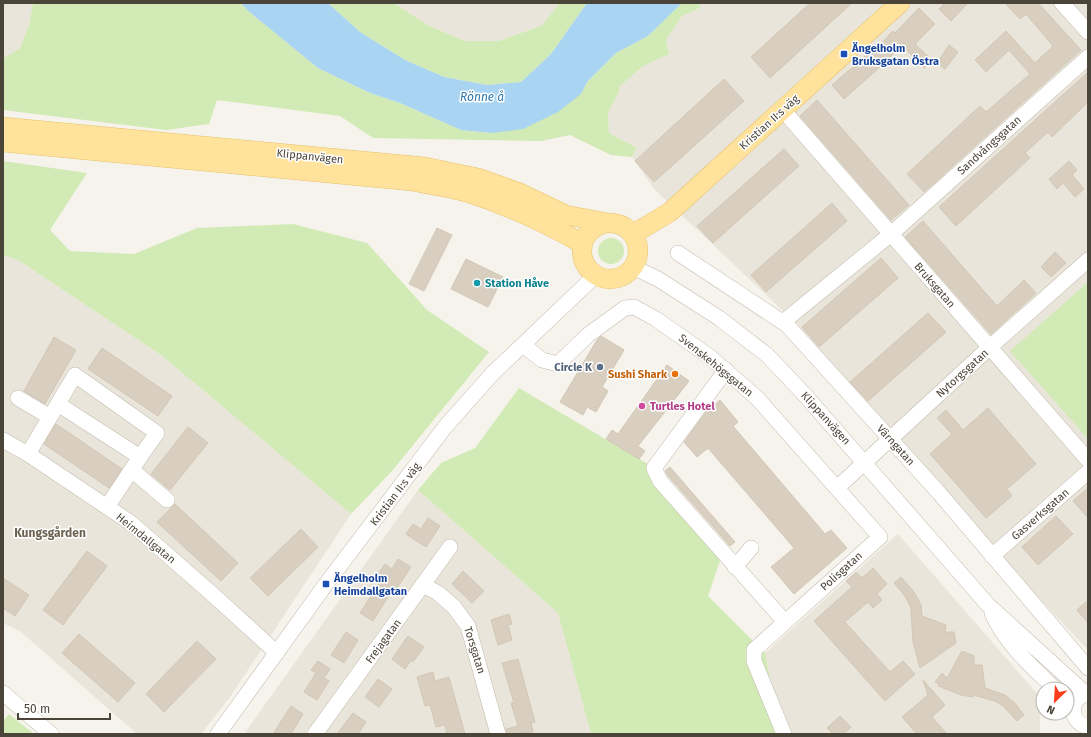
<svg xmlns="http://www.w3.org/2000/svg" width="1091" height="737" font-family="'Fira Sans',sans-serif">
<style>
.residential{fill:#eae5da}
.green{fill:#d2eab5}
.water{fill:#a9d4f2}
.building{fill:#d8cfc1;stroke:#d3c7b4}
.lines{fill:none;stroke-linecap:round;stroke-linejoin:round}
.minor-casing{stroke:#c2bbae;stroke-width:16}
.major-casing{stroke:#e6c16a;stroke-width:20}
.minor{stroke:#fff;stroke-width:15}
.major{stroke:#ffe39c;stroke-width:19}
.transit-dot{fill:#1a4fb4;stroke:#fff;stroke-width:1.5}
.culture-dot{fill:#0f9aa8;stroke:#fff;stroke-width:1.5}
.service-dot{fill:#5c6f8a;stroke:#fff;stroke-width:1.5}
.food-dot{fill:#e8710a;stroke:#fff;stroke-width:1.5}
.hotel-dot{fill:#d1479c;stroke:#fff;stroke-width:1.5}
.labels{text-anchor:middle;stroke-width:3;stroke-linejoin:round;paint-order:stroke}
.transit-label{font-size:11px;font-weight:bold;fill:#164399;stroke:#fff;text-anchor:start}
.street-label{font-size:11px;fill:#4b4439;stroke:#fff}
.culture-label{font-size:11px;font-weight:bold;fill:#0d838f;stroke:#fff;text-anchor:start}
.service-label{font-size:11px;font-weight:bold;fill:#4e5e75;stroke:#fff;text-anchor:end}
.food-label{font-size:11px;font-weight:bold;fill:#c56008;stroke:#fff;text-anchor:end}
.hotel-label{font-size:11px;font-weight:bold;fill:#b23c85;stroke:#fff;text-anchor:start}
.water-label{font-size:12px;font-style:italic;fill:#2e7ab2;stroke:#fff}
.neighbourhood-label{font-size:12px;font-weight:bold;fill:#6e6250;stroke:#fff}
</style>
<rect width="100%" height="100%" fill="#f6f3ec"/>
<!-- residential -->
<path class="residential" d="M3 3H33L29 25 20 48 3 60Z
M394 3H560L541 26 498 41H466L429 26Z
M700 3H1088V650L1034 593 799 326 655 190 632 157 637 148 609 133 608 113 619 92V87L643 66 669 54 666 40 682 16 700 8Z
M3 255 18 260 161 355 351 514 230 697 201 734H137L21 632 3 623Z
M418 490 558 613 591 734H244Z
M898 534 1040 697V734H781L765 653Z"/>
<!-- green -->
<path class="green" d="M33 3H241L247 10 318 68 370 93 400 103 461 130 491 133 581 94 587 82 616 53 648 36 682 3H700V8L682 16 666 40 669 54 643 66 619 87V92L608 113 609 133 637 148 632 157 611 155 570 135 541 141 373 138 340 116 217 100 209 124 166 130 3 110V59L20 48 29 25Z
M328 3H394L429 26 466 41H498L541 26 560 3H587L551 54 521 82 487 85 444 77 405 60 360 32Z
M3 161 87 173 50 230 70 251 134 254 197 228 293 224 367 243 427 310 489 352 392 471 351 514 161 355 18 260 3 255Z
M598 251a13 13 0 1 1 26 0a13 13 0 1 1-26 0Z
M1088 282V439L1010 351Z
M519 388 651 466 720 561 708 596 765 653 781 734H591L558 613 418 490 441 463 475 448Z
M9 714 34 734H3V721Z"/>
<!-- water -->
<path class="water" d="M241 3H328L360 32 405 60 444 77 487 85 521 82 551 54 587 3H682L648 36 616 53 587 82 581 94 558 112 523 129 491 133 461 130 400 103 370 93 318 68 247 10Z"/>
<!-- building -->
<path class="building" d="M810 3H852L770 78 751 57Z
M945 3H968L951 21 939 9Z
M1005 3H1038L1081 50 924 192 907 174 980 106 986 112 1030 74 1009 50 986 72 975 60 1006 31 1035 63 1053 46 1026 14 1020 19Z
M919 8 935 24 915 44 932 60 924 68 902 45 882 65 844 99 832 85 870 52 872 53 893 31 895 33Z
M949 45 958 52 945 69 937 63Z
M1088 72V102L1052 137 1048 132 1025 153 1030 158 956 226 939 207Z
M724 79 744 101 654 182 635 161Z
M817 100 909 205 891 220 800 116Z
M784 149 799 166 713 243 697 226Z
M1069 161 1077 170 1072 175 1084 189 1075 197 1063 183 1057 189 1049 179Z
M832 203 847 221 766 292 751 275Z
M923 221 997 306 1024 280 1036 293 991 334 905 237Z
M437 228 452 235 424 291 409 284Z
M1055 252 1066 263 1051 277 1041 267Z
M881 258 898 278 819 347 802 327Z
M466 259 503 277 488 307 451 289Z
M928 313 946 332 868 401 850 382Z
M601 336 624 350 602 387 608 391 596 412 587 407 583 415 560 402 597 340Z
M54 337 76 350 45 404 24 391Z
M102 348 172 396 158 416 88 369Z
M667 365 689 381 638 446 645 451 639 459 606 439 612 430 618 434Z
M720 400 738 422 733 426 825 534 831 530 847 548 794 594 771 567 794 548 708 448 697 457 684 442 706 412Z
M988 408 1036 464 1007 489 1012 496 986 518 930 454 952 434 937 418 946 410 963 430Z
M56 424 122 469 109 488 44 444Z
M188 427 208 443 170 490 151 474Z
M670 467 735 542 730 546 668 476 665 471Z
M1088 488V518L1073 501Z
M175 504 238 563 221 581 157 522Z
M1056 516 1073 534 1038 565 1022 547Z
M428 518 440 526 426 547 406 534 413 524 421 529Z
M301 529 318 547 268 596 250 578Z
M87 551 107 566 63 625 43 610Z
M398 559 411 567 397 588 395 586 373 621 360 613 383 577 378 574 385 564 392 569Z
M873 568 887 584 877 594 882 600 873 608 868 602 845 622 890 672 903 661 915 674 885 701 814 621 852 587 846 581 856 572 862 578Z
M463 571 484 591 472 603 452 584Z
M901 577 914 592 921 605 922 616 946 625 945 632H954L956 643 920 668 913 642 911 608 905 596 894 583Z
M3 578 29 595 15 616 3 608Z
M1088 600V623L1077 610Z
M509 614 512 624 508 625 512 640 498 645 491 620Z
M346 632 358 640 344 663 331 655Z
M79 634 135 683 118 702 62 653Z
M408 636 424 647 413 662 412 659 405 669 392 659Z
M197 641 216 659 164 712 146 694Z
M962 651 974 656V665H982L985 688 1005 695 1014 702 1024 715 1017 721 1003 706 995 701 973 695V697L961 695 938 686 940 685 935 682 942 673 947 678Z
M518 659 535 722 531 723 533 732 507 734 506 729 518 726 511 703H514L502 663Z
M318 661 330 669 324 678 329 681 317 700 304 692 316 673 311 670Z
M433 672 435 681 449 677 465 734H447L445 725 436 727 430 705 425 706 417 677Z
M378 679 392 689 379 707 365 697Z
M923 680 945 705 932 717 947 734H917L902 717 928 695Z
M291 706 303 714 291 734H273Z
M353 713 366 722 358 734H337Z
M840 716 851 727 844 734H833L827 728Z"/>
<g class="lines">
<!-- minor casing -->
<g class="minor-casing">
<path id="minor" d="M1062 3 1088 32
M782 109 1088 460
M678 253 787 325 940 494 1088 668
M633 267 658 279 719 318 767 355 805 395 988 605 1086 694
M783 322 891 234 1088 57
M523 345 542 360 558 364 588 335 625 308 634 307 656 319 710 357 757 398 880 537 754 650V661L784 734
M726 370 654 468 660 481 785 622
M18 398 50 417
M3 440 28 454 131 523 211 593 277 653
M28 454 75 375 157 433 140 457 58 404
M132 470 167 500
M838 487 990 347 1088 260
M107 507 140 457
M992 556 1088 472
M735 567 751 548
M423 585 438 593 454 607 468 626 498 734
M992 613C1005 643 1031 666 1055 689
M3 693 51 734
M1088 694C1068 697 1069 723 1088 727
M218 734 326 584 445 427 493 373 596 275
M315 734 450 547"/>
</g>
<!-- major casing -->
<g class="major-casing">
<path id="major" d="M3 127 425 167 478 178 520 193 566 215 608 223
M3 142 412 181C430 185 449 187 466 192 507 205 546 223 583 244
M582 251a28 28 0 1 1 56 0a28 28 0 1 1-56 0Z
M633 234 670 212 900 3"/>
</g>
<!-- minor -->
<use href="#minor" class="minor"/>
<!-- major -->
<use href="#major" class="major"/>
</g>
<!-- markers -->
<g class="transit-dot">
<rect x="840" y="50" width="8" height="8" rx="2"/>
<rect x="322" y="580" width="8" height="8" rx="2"/>
</g>
<circle class="culture-dot" cx="477" cy="283" r="4"/>
<circle class="service-dot" cx="600" cy="367" r="4"/>
<circle class="food-dot" cx="675" cy="374" r="4"/>
<circle class="hotel-dot" cx="642" cy="406" r="4"/>
<g class="labels">
<!-- transit labels -->
<g class="transit-label">
<text x="852" y="52">Ängelholm<tspan x="852" dy="13">Bruksgatan Östra</tspan></text>
<text x="334" y="582">Ängelholm<tspan x="334" dy="13">Heimdallgatan</tspan></text>
</g>
<!-- street labels -->
<g class="street-label">
<text transform="translate(769 122) rotate(-42)" y="4">Kristian II:s väg</text>
<text transform="translate(989 145) rotate(-42)" y="4">Sandvångsgatan</text>
<text transform="translate(310 156) rotate(6)" y="4">Klippanvägen</text>
<text transform="translate(935 285) rotate(49)" y="4">Bruksgatan</text>
<text transform="translate(716 365) rotate(39)" y="4">Svenskehögsgatan</text>
<text transform="translate(962 373) rotate(-42)" y="4">Nytorgsgatan</text>
<text transform="translate(826 418) rotate(48)" y="4">Klippanvägen</text>
<text transform="translate(896 445) rotate(48)" y="4">Värngatan</text>
<text transform="translate(395 494) rotate(-53)" y="4">Kristian II:s väg</text>
<text transform="translate(1040 514) rotate(-41)" y="4">Gasverksgatan</text>
<text transform="translate(146 538) rotate(39)" y="4">Heimdallgatan</text>
<text transform="translate(841 571) rotate(-42)" y="4">Polisgatan</text>
<text transform="translate(383 641) rotate(-54)" y="4">Frejagatan</text>
<text transform="translate(475 650) rotate(73)" y="4">Torsgatan</text>
</g>
<!-- culture labels -->
<g class="culture-label">
<text x="485" y="287">Station Håve</text>
</g>
<!-- service labels -->
<g class="service-label">
<text x="592" y="371">Circle K</text>
</g>
<!-- food labels -->
<g class="food-label">
<text x="667" y="378">Sushi Shark</text>
</g>
<!-- hotel labels -->
<g class="hotel-label">
<text x="650" y="410">Turtles Hotel</text>
</g>
<!-- water labels -->
<g class="water-label">
<text x="482" y="101">Rönne å</text>
</g>
<!-- neighbourhood labels -->
<g class="neighbourhood-label">
<text x="50" y="537">Kungsgården</text>
</g>
</g>
<!-- border -->
<rect width="1091" height="737" fill="none" stroke="#4b4439" stroke-width="8"/>
<!-- north arrow -->
<g transform="translate(1055 701) rotate(205)"><circle r="19" fill="#ffffff" stroke="#b7b4b0"/>
<path d="M0-3L7 15L0 10L-7 15Z" fill="#fc3f1d"/>
<text y="-6" font-size="11" font-weight="bold" text-anchor="middle" fill="#4b4439">N</text>
</g>
<!-- scale -->
<path d="M18 713v6h92v-6" fill="none" stroke="#4b4439" stroke-width="2"/>
<text x="24" y="713" font-size="12" fill="#4b4439" stroke="#ffffff" stroke-width="3" paint-order="stroke">50 m</text>
</svg>
